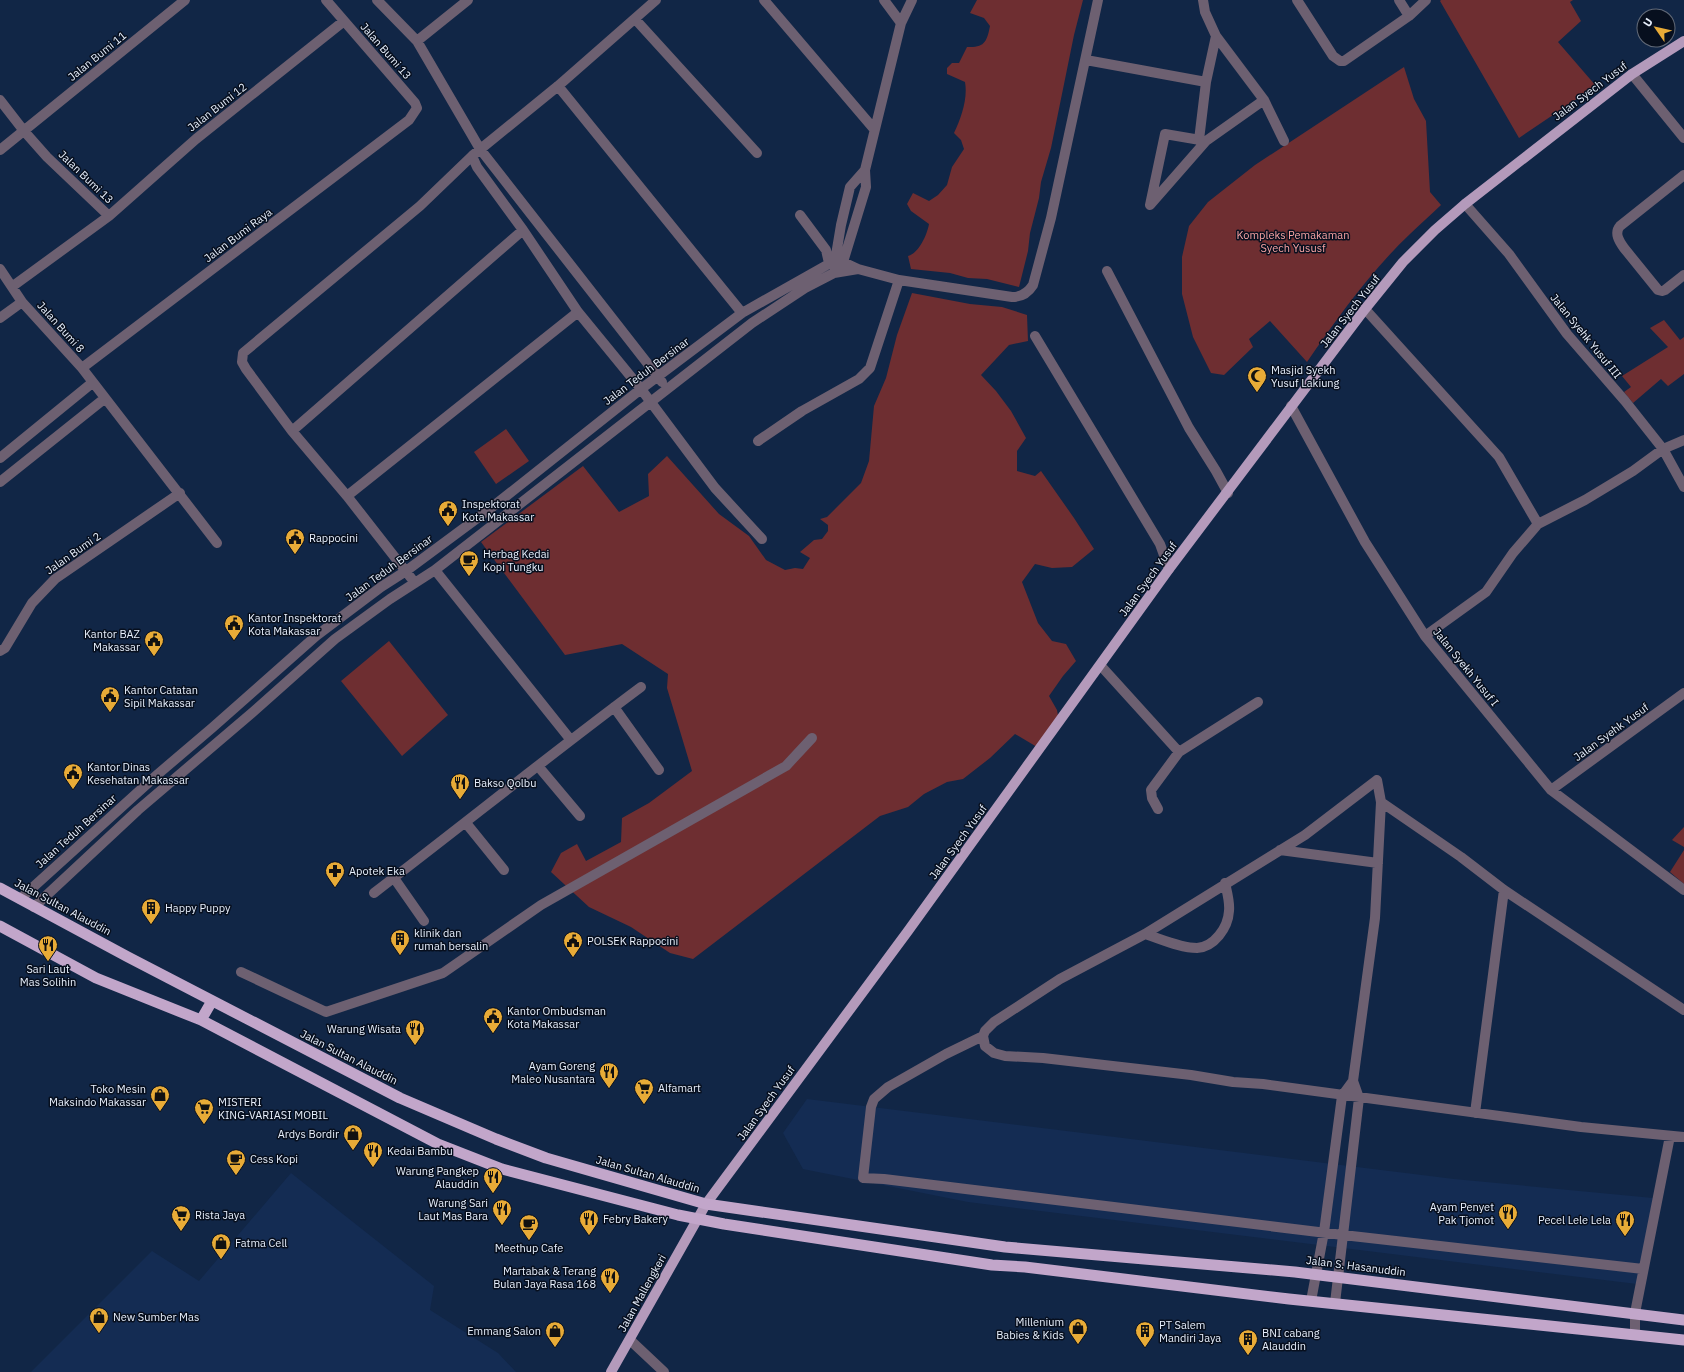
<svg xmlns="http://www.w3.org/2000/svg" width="1684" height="1372" font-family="'IBM Plex Sans',sans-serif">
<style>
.built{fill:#142c53}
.green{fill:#6e2e31}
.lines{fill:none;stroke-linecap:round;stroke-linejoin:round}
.minor{stroke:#6d6071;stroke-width:10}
.primary{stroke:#b49abb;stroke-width:10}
.trunk{stroke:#c2a6ca;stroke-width:11}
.labels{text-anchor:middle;stroke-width:3;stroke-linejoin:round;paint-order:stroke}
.street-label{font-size:11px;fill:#e8f0fd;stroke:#070f1e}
.park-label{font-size:11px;fill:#f9a4a4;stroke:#070f1e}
.poi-label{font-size:11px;fill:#e8f0fd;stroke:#070f1e;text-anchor:start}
</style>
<rect width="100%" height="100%" fill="#112646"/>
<!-- built -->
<path class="built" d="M807 1099 1454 1179 1653 1198 1637 1284 968 1202 803 1169 783 1133Z
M291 1173 434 1286 430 1310 498 1353 516 1372H31L152 1251 199 1281Z"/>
<!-- green -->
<path class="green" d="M977 0H1083L1074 35 1051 148 1041 182 1039 198 1030 233 1028 251 1019 287 987 279 968 278 950 273 911 269 908 256C919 253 927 235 929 224L911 211 907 204 913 193 929 201 938 195 947 185 952 167 964 149 961 140 954 133C961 118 968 99 965 82L947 74V68L952 63H959L967 47C985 48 987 41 990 26L984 18 970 13Z
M1441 0H1573L1570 2 1581 21 1558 42 1596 86 1519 138 1440 1Z
M1404 67 1414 99 1426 121 1430 192 1441 205C1431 215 1420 224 1410 234 1370 272 1338 317 1307 362L1270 321 1249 339 1253 347 1224 375 1211 373 1193 337 1182 294V257L1189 226 1208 202 1255 165Z
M912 293 970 304 1002 307 1027 315 1028 341 1009 345 981 375 996 391 1011 411 1026 438 1017 451V471L1035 476 1041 471 1074 518 1094 549 1072 567 1052 568 1035 564 1022 582 1038 623 1052 641 1066 644 1076 661 1063 676 1049 696 1057 710 1060 727 1037 747 1015 734 990 758 963 779 947 782 924 794 908 807 880 816 693 959 670 953 631 927 589 907 551 872 561 853 577 844 586 861 621 842 622 818 649 803 692 771 667 688 668 674 622 644 565 655 481 542 583 466 619 512 649 496 648 474 667 456 719 514 749 536 766 560 785 570 795 568 803 569 810 558 800 552 814 540 822 539 828 531V525L820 519 827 517 861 483 869 461 874 406 886 378 897 335Z
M1664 320 1680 340 1684 337V374L1668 386 1661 379 1633 403 1624 392 1631 387 1622 376 1668 347 1650 328Z
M506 429 529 461 496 484 474 452Z
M389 641 448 715 402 756 341 681Z
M1684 827V847L1672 840Z
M1684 850V884L1670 872Z"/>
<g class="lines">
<!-- minor -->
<path class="minor" d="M377 0 417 41
M468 0 417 41 480 149 662 382
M764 0 874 129
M1297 0 1333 56 1340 61H1344L1409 16 1426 0
M1399 0 1409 16
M635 19 757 153
M901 23 912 0
M1216 36 1264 100 1284 141
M1086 60 1206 82 1216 36 1205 12 1203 0
M1632 74 1684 138
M558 86 742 313
M0 100 24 131 47 157 109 216 13 286
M1199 140 1206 82
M1206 141 1165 134 1150 205 1206 141 1264 100
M0 150 185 0
M472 156 477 167 523 230 578 312 641 389 715 488 762 539
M1684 175 1620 226C1614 233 1619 241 1624 248L1658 290 1662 291 1665 290 1684 275
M1465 204 1509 254 1567 334 1625 401 1663 449 1684 487
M800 215 826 250 829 263
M109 216 196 139 344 21
M834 267 841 225 850 187 865 170
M843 268V262L866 187 865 170 901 23 884 0
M0 269 22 302 82 368 217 543
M1107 271 1189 428 1216 471 1228 493
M899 280 1012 297C1022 297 1028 293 1033 285L1051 218 1098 0
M1365 309 1499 457 1538 524 1513 553 1486 592 1425 636
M0 318 22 302
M1035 336 1160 544 1169 569
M82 368 409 120 417 108 415 103 326 0
M1291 406 1365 542 1425 636 1551 790 1684 890
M292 431 523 230
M0 458 92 383
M0 482 104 399
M347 496 578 312
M1538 524 1585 500 1633 471 1663 449 1684 440
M435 570 570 739
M415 583 347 496 292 431 246 369 242 362 243 353 420 206 472 156 558 86 656 0
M0 651 5 648 32 603 55 579 180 493
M1101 666 1179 752 1151 790 1152 798 1158 809
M614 707 659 770
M1179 752 1258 702
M538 766 580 816
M1551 790 1684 693
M1381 802 1461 857 1504 890 1684 1010
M466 823 504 870
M1280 850 1378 863
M394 878 424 921
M374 893C463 825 551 754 641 687
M20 899 158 774 212 728 316 636 381 587 406 571 491 508 641 389 742 313 834 261 843 262 858 269 899 280 870 368 859 379 802 411 758 441
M34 907 138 810 253 712 335 639 390 599 435 570 752 323 805 288 834 273 858 269
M1145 934C1161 939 1180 948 1197 948 1214 947 1228 928 1229 911 1230 902 1227 892 1225 883
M241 972 326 1012 443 973 541 905 786 766 812 738
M983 1036 946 1054 888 1087 874 1099 871 1107 863 1178 884 1179 1343 1235 1335 1303
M1475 1113 1504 890
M1643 1269 1343 1235 1359 1098 1353 1081 1375 918 1381 802 1377 780 1305 835 1145 934 1060 979 994 1022 985 1031 983 1036 985 1046 994 1053 1005 1056 1043 1058 1191 1075 1233 1082 1263 1084 1581 1127 1684 1137
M1311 1301 1324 1232 1342 1096 1353 1081
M1635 1335V1313L1670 1136
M630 1340 664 1372"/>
<!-- primary -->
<path class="primary" d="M611 1372 706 1204 908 931 1169 569 1365 309 1403 262 1435 230 1465 204 1632 74 1684 41"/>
<!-- trunk -->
<path class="trunk" d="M0 888 128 957 400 1098 496 1139 546 1158 706 1204 1005 1247 1295 1272 1684 1320
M0 926 96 978 201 1020 438 1144 502 1169 678 1215 724 1224 992 1265 1025 1267 1289 1299 1684 1340
M201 1020 212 1001"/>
</g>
<!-- icons -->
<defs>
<g id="mosque-pin" transform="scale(1)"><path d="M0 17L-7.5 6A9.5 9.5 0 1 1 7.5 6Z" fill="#e8ab37" stroke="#070f1e"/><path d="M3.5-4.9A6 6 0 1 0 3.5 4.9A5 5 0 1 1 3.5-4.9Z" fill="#111"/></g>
<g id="civic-pin" transform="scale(1)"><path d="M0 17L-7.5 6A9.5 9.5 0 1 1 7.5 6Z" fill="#e8ab37" stroke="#070f1e"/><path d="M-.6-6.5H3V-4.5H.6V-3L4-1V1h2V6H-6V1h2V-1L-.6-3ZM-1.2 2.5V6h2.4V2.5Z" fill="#111"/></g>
<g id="cafe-pin" transform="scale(1)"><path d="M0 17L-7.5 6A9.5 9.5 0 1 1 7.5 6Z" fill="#e8ab37" stroke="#070f1e"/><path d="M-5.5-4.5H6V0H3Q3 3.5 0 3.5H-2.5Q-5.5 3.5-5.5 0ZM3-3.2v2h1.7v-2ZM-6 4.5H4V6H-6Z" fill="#111"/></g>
<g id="restaurant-pin" transform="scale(1)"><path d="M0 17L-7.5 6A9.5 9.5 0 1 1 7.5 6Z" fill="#e8ab37" stroke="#070f1e"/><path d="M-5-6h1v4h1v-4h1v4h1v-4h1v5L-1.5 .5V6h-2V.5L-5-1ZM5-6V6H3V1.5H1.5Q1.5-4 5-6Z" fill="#111"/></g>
<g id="pharmacy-pin" transform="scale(1)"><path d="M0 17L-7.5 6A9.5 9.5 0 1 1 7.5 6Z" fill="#e8ab37" stroke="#070f1e"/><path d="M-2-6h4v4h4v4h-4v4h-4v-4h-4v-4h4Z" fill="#111"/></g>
<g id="building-pin" transform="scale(1)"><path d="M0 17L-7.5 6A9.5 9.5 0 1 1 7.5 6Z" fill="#e8ab37" stroke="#070f1e"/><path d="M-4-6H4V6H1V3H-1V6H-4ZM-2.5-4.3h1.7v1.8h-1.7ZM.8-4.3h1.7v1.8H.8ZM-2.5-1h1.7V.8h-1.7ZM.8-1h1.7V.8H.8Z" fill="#111"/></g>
<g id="supermarket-pin" transform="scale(1)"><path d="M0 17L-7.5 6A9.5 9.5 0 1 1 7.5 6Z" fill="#e8ab37" stroke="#070f1e"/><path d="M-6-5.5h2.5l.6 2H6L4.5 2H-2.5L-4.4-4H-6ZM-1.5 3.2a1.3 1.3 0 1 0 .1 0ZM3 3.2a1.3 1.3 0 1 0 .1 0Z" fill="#111"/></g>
<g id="shop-pin" transform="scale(1)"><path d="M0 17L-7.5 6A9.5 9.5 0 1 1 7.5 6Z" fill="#e8ab37" stroke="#070f1e"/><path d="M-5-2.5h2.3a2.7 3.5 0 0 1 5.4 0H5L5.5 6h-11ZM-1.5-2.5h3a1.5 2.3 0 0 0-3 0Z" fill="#111"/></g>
</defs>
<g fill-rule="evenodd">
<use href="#mosque-pin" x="1257" y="376"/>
<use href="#civic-pin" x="448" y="510"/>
<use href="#civic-pin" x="295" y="538"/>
<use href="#cafe-pin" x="469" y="560"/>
<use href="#civic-pin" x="234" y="624"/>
<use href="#civic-pin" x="154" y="640"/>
<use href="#civic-pin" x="110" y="696"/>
<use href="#civic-pin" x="73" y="773"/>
<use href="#restaurant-pin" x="460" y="783"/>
<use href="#pharmacy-pin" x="335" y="871"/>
<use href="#building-pin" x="151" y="908"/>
<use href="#building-pin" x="400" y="939"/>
<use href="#civic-pin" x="573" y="941"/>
<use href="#restaurant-pin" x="48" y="945"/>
<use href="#civic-pin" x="493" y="1017"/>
<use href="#restaurant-pin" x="415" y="1029"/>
<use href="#restaurant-pin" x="609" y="1072"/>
<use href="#supermarket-pin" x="644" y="1088"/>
<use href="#shop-pin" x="160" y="1095"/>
<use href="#supermarket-pin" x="204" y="1108"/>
<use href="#shop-pin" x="353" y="1134"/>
<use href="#restaurant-pin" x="373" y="1151"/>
<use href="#cafe-pin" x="236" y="1159"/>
<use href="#restaurant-pin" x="493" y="1177"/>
<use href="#restaurant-pin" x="502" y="1209"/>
<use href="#restaurant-pin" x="1508" y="1213"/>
<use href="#supermarket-pin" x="181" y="1215"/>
<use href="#restaurant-pin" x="589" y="1219"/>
<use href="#restaurant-pin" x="1625" y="1220"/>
<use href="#cafe-pin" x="529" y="1224"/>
<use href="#shop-pin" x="221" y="1243"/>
<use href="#restaurant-pin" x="610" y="1277"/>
<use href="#shop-pin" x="99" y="1317"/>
<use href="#shop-pin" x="1078" y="1328"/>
<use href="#shop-pin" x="555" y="1331"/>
<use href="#building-pin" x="1145" y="1331"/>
<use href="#building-pin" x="1248" y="1339"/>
</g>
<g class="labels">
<!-- street labels -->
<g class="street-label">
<text transform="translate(386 51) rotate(49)" y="4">Jalan Bumi 13</text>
<text transform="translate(97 56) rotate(-39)" y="4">Jalan Bumi 11</text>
<text transform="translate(1590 91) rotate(-37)" y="4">Jalan Syech Yusuf</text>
<text transform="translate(217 107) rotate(-38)" y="4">Jalan Bumi 12</text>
<text transform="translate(86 177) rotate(44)" y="4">Jalan Bumi 13</text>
<text transform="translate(238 235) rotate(-37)" y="4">Jalan Bumi Raya</text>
<text transform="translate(1350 311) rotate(-52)" y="4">Jalan Syech Yusuf</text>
<text transform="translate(61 327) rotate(48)" y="4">Jalan Bumi 8</text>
<text transform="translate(1586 336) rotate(51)" y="4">Jalan Syehk Yusuf III</text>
<text transform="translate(646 371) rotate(-37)" y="4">Jalan Teduh Bersinar</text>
<text transform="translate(73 553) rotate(-35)" y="4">Jalan Bumi 2</text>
<text transform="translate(389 568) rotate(-36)" y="4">Jalan Teduh Bersinar</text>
<text transform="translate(1148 579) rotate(-54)" y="4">Jalan Syech Yusuf</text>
<text transform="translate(1466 667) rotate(51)" y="4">Jalan Syekh Yusuf I</text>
<text transform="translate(1611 732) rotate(-36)" y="4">Jalan Syehk Yusuf</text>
<text transform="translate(76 831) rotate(-42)" y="4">Jalan Teduh Bersinar</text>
<text transform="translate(958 842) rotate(-54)" y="4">Jalan Syech Yusuf</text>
<text transform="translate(63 907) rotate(28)" y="4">Jalan Sultan Alauddin</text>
<text transform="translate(349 1057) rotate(27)" y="4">Jalan Sultan Alauddin</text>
<text transform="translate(766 1103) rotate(-54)" y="4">Jalan Syech Yusuf</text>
<text transform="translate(648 1174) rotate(16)" y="4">Jalan Sultan Alauddin</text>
<text transform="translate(1356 1266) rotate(7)" y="4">Jalan S. Hasanuddin</text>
<text transform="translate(642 1293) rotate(-61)" y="4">Jalan Mallengkeri</text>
</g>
<!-- park labels -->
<g class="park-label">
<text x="1293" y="239">Kompleks Pemakaman<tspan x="1293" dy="13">Syech Yususf</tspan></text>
</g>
<!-- poi labels -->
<g class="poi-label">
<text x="1271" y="374">Masjid Syekh<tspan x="1271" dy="13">Yusuf Lakiung</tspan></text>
<text x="462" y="508">Inspektorat<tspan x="462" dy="13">Kota Makassar</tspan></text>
<text x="309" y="542">Rappocini</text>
<text x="483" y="558">Herbag Kedai<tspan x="483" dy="13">Kopi Tungku</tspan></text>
<text x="248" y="622">Kantor Inspektorat<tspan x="248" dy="13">Kota Makassar</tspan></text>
<text x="140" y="638" text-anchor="end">Kantor BAZ<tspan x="140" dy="13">Makassar</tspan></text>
<text x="124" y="694">Kantor Catatan<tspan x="124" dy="13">Sipil Makassar</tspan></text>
<text x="87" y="771">Kantor Dinas<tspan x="87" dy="13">Kesehatan Makassar</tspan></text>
<text x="474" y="787">Bakso Qolbu</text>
<text x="349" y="875">Apotek Eka</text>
<text x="165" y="912">Happy Puppy</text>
<text x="414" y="937">klinik dan<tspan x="414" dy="13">rumah bersalin</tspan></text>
<text x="587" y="945">POLSEK Rappocini</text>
<text x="48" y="973" text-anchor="middle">Sari Laut<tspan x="48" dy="13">Mas Solihin</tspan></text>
<text x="507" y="1015">Kantor Ombudsman<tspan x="507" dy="13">Kota Makassar</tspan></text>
<text x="401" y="1033" text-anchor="end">Warung Wisata</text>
<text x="595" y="1070" text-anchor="end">Ayam Goreng<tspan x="595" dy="13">Maleo Nusantara</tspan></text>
<text x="658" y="1092">Alfamart</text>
<text x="146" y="1093" text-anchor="end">Toko Mesin<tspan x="146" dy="13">Maksindo Makassar</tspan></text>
<text x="218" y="1106">MISTERI<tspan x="218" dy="13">KING-VARIASI MOBIL</tspan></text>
<text x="339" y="1138" text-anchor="end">Ardys Bordir</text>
<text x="387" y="1155">Kedai Bambu</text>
<text x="250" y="1163">Cess Kopi</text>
<text x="479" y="1175" text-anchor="end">Warung Pangkep<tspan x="479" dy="13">Alauddin</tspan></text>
<text x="488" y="1207" text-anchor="end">Warung Sari<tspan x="488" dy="13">Laut Mas Bara</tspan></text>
<text x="1494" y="1211" text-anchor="end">Ayam Penyet<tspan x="1494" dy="13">Pak Tjomot</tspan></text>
<text x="195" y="1219">Rista Jaya</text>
<text x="603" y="1223">Febry Bakery</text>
<text x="1611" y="1224" text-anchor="end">Pecel Lele Lela</text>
<text x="235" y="1247">Fatma Cell</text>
<text x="529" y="1252" text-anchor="middle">Meethup Cafe</text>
<text x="596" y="1275" text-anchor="end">Martabak &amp; Terang<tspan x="596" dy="13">Bulan Jaya Rasa 168</tspan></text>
<text x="113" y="1321">New Sumber Mas</text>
<text x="1064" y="1326" text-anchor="end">Millenium<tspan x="1064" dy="13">Babies &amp; Kids</tspan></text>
<text x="1159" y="1329">PT Salem<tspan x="1159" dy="13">Mandiri Jaya</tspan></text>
<text x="541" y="1335" text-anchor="end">Emmang Salon</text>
<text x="1262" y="1337">BNI cabang<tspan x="1262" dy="13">Alauddin</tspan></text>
</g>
</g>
<!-- north arrow -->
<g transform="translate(1656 28) rotate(304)"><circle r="19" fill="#070f1e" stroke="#616977"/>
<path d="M0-3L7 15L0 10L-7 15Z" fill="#e8ab37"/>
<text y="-6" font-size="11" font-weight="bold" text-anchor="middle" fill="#e8f0fd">U</text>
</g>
</svg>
